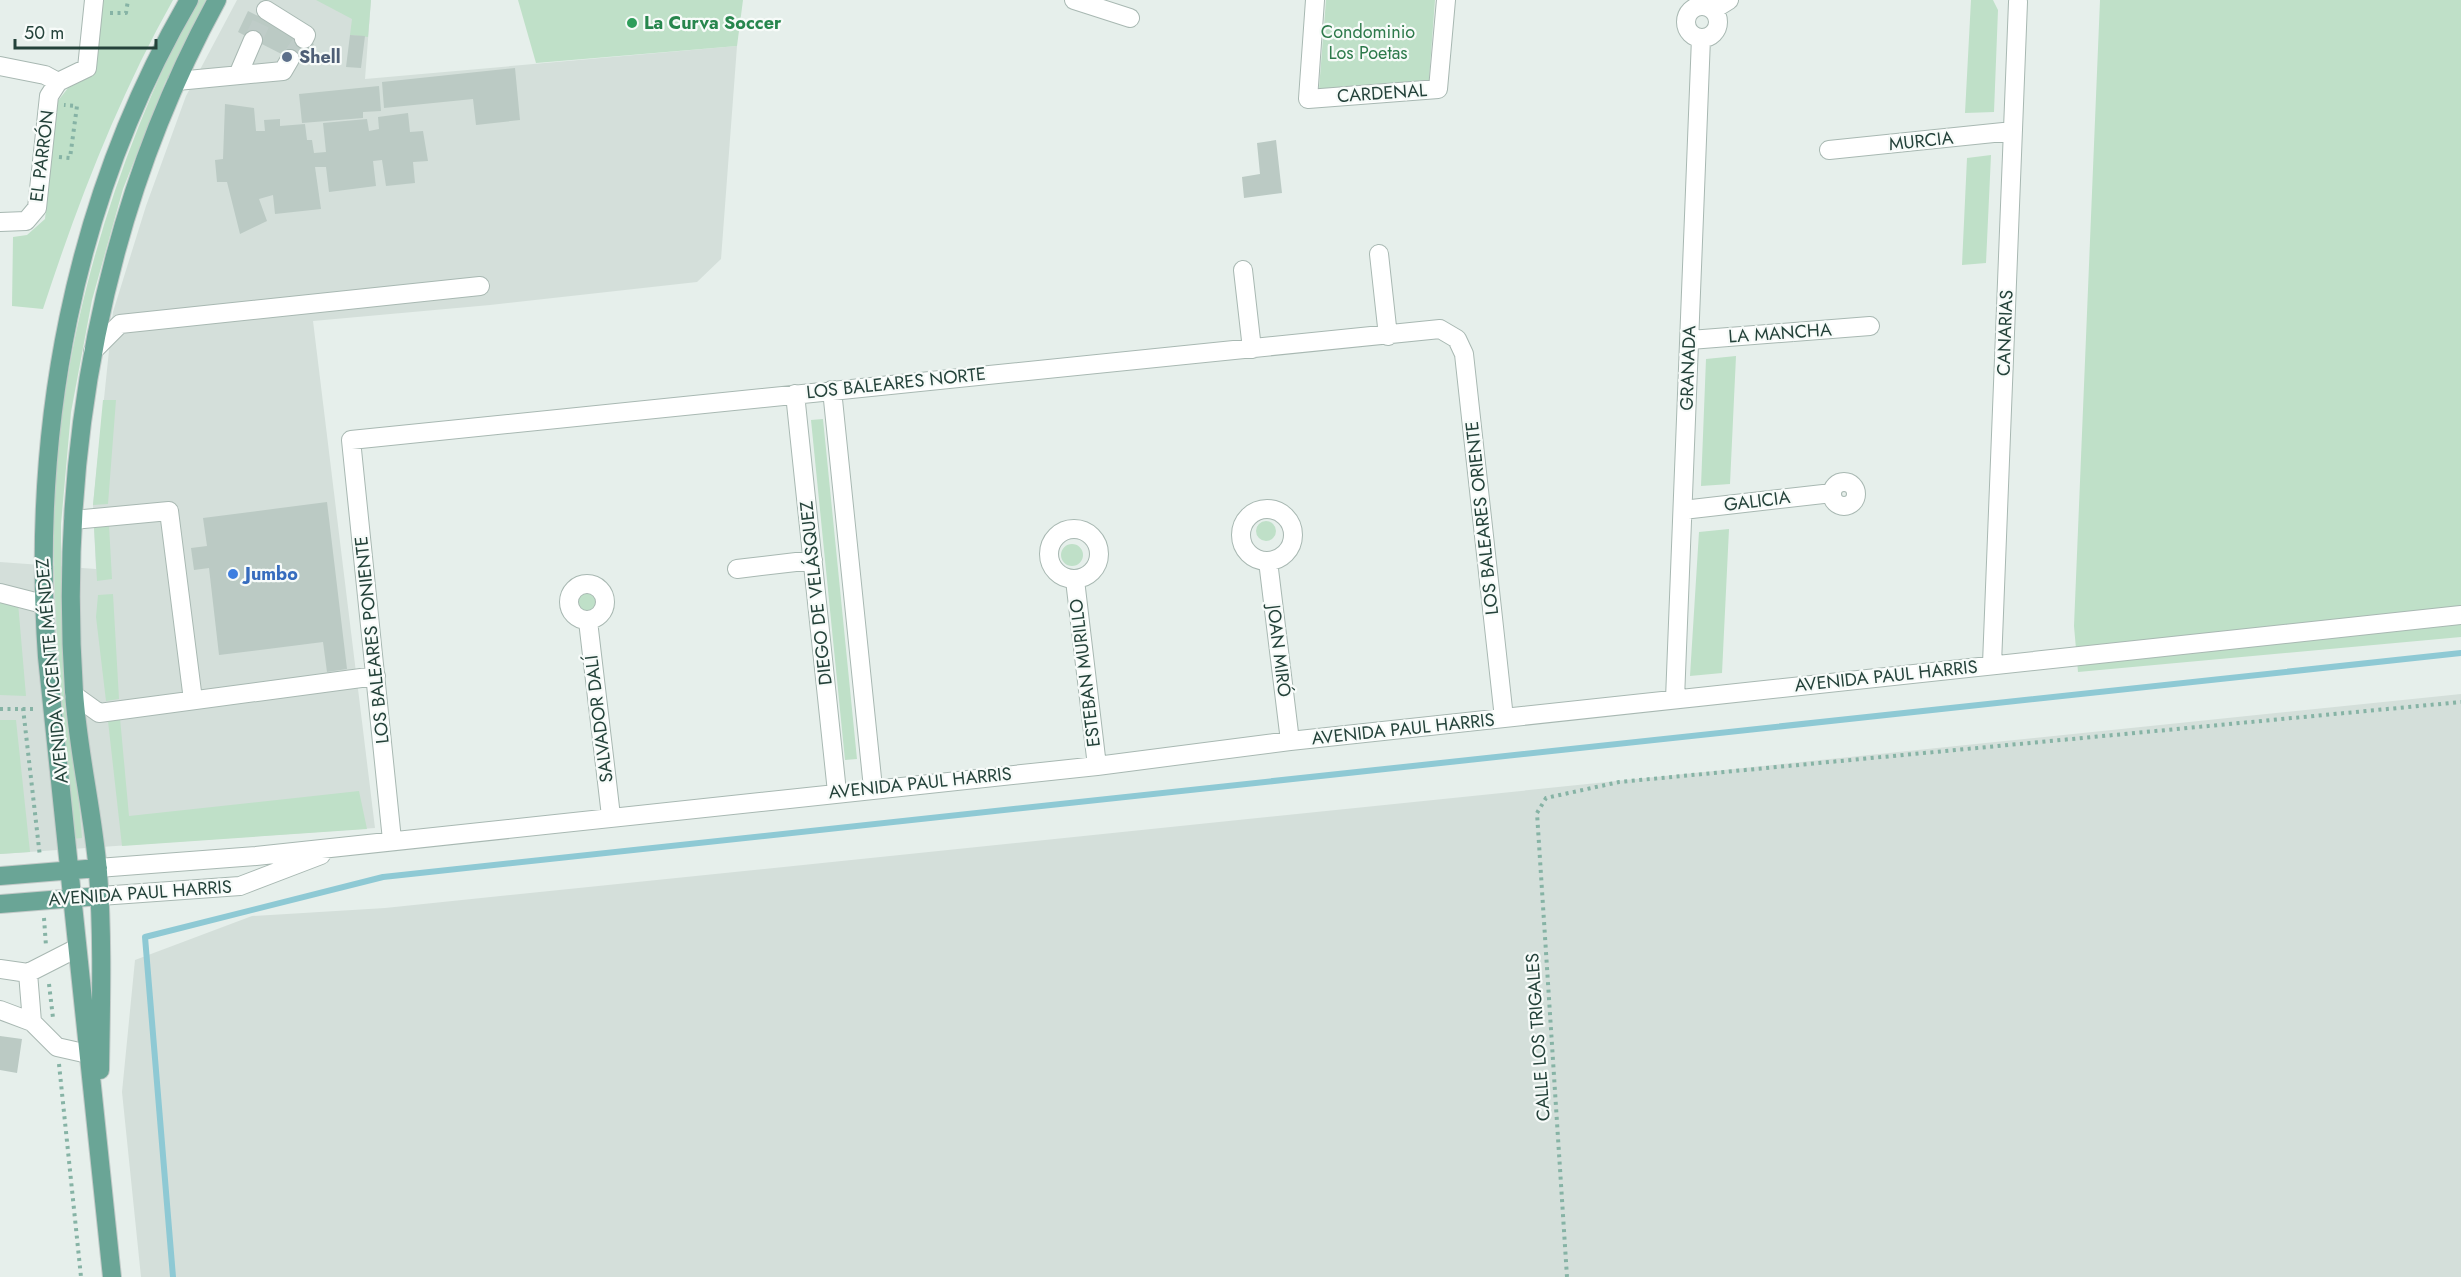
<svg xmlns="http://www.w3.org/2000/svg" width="2461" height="1277" font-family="Jost,sans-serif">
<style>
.built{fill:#d4dfda}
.green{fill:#bfe0c8}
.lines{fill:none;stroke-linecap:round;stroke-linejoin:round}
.stream{stroke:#8ec9d4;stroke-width:6}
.building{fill:#bbcac4}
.minor-tunnel{stroke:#bfccc8;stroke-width:18;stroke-dasharray:18 9;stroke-linecap:butt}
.minor-casing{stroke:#a8b8b2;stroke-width:20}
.major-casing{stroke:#c2cac8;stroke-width:20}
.path{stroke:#86b3a5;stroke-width:4;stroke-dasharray:3 4.5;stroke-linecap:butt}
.minor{stroke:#fff;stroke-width:18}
.major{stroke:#6aa596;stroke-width:18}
.leisure-dot{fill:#2e9e5b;stroke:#f7fbf9;stroke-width:2}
.service-dot{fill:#5c6f8a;stroke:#f7fbf9;stroke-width:2}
.shop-dot{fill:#3f7fe0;stroke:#f7fbf9;stroke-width:2}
.labels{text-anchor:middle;stroke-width:4.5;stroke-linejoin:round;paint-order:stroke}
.leisure-label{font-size:18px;font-weight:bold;fill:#27864d;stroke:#f7fbf9;text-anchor:start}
.park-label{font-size:18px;fill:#2d7a4b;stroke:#f7fbf9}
.service-label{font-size:18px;font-weight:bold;fill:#4e5e75;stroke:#f7fbf9;text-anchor:start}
.street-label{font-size:18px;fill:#24423a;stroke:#f7fbf9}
.shop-label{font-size:18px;font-weight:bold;fill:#366cbe;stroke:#f7fbf9;text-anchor:start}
</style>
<rect width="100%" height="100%" fill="#e6efeb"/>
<!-- built -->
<path class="built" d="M237 0H371L365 79 737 46 721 259 697 282 490 305 313 321 375 828 0 854V562L96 569 93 505 113 312 146 206 186 96Z
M2461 694V1277H141L122 1092 135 960 252 916 385 908Z"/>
<!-- green -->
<path class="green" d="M101 0H173C118 98 78 202 43 309L12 306 13 237 27 235 45 219 57 102 68 88 94 74Z
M196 0H206L165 83 123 189 92 300 71 412 61 524V586L82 838 72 839C67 733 52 627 54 521 58 339 114 161 196 0Z
M316 0H371L368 37 350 35 352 19Z
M518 0H743L737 46 536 63Z
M1326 0H1435L1429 80 1319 89Z
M1971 0H1993L1998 10 1994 112 1965 113Z
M2100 0H2461V637L2078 672 2074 626Z
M1991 155 1986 263 1962 265 1967 158Z
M1736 356 1730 484 1701 486 1706 359Z
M103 400H116L108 504 93 505Z
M823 419 857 759 845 760 811 420Z
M1256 531a10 10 0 1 1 20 0a10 10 0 1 1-20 0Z
M109 525 112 579 97 581 94 527Z
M1729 529 1722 673 1690 676 1699 532Z
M1061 555a11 11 0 1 1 22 0a11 11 0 1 1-22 0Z
M577 601a11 11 0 1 1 22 0a11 11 0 1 1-22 0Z
M0 590 17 591 26 696 0 695Z
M113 594 119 699 106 701 96 617 98 595Z
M120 718 129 816 359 791 367 829 122 846 108 721Z
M0 720H16L30 852 0 854Z"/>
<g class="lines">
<!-- stream -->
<path class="stream" d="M173 1277 145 937 383 877 2461 653"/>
</g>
<!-- building -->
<path class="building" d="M248 11 314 44 303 65 238 32Z
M350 35 365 36 361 68 346 67Z
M515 68 520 120 476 125 473 99 384 108 382 82Z
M379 86 381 111 363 112V118L302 123 299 94Z
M225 104 254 108 256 131H265L264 120 280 119V126L305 124 307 140H312L314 153 326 152 323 123 367 119 369 131 379 129 378 117 408 113 410 132 423 131 428 161 413 162 415 183 386 186 382 160 373 161 376 186 329 192 326 167H315L321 209 275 214 273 195 259 199 267 221 240 234 227 182H217L215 160 223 159Z
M1276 140 1282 193 1244 198 1242 177 1260 174 1257 143Z
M327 502 347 669 327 672 323 642 219 655 209 568 194 570 191 548 207 546 203 518Z
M0 1036 22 1039 17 1073 0 1070Z"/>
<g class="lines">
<!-- minor-tunnel -->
<path class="minor-tunnel" d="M253 40 263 19
M290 59 304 39"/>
<!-- minor casing -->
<g class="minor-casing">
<path id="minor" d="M1074 0 1130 18
M1315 0 1308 99 1438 89 1446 0
M1686 22a16 16 0 1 1 32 0a16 16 0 1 1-32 0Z
M266 10 306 35 304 39
M1713 10 1729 0
M0 66 45 75 58 82
M238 75 253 40
M177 81 283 71 290 59
M1829 150 2013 131
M0 222 26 221 37 208 49 96 58 82 87 68 94 0
M1379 254 1388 336
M1243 270 1252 349
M1690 340 1870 326
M93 351 120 324 480 286
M832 390 873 788
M795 394 837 792
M1832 494a12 12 0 1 1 24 0a12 12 0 1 1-24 0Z
M1241 535a26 26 0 1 1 52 0a26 26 0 1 1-52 0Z
M1683 510 1832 493
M73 520 169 511 193 700
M1049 554a25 25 0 1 1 50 0a25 25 0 1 1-50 0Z
M1268 561 1290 741
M737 569 813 560
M1075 580 1097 766
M569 602a18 18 0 1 1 36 0a18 18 0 1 1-36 0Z
M0 593 43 604
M588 621 611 816
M1992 664 2018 2
M74 695 99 713 376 676
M1675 699 1701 38
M392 840 351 440 1440 329 1457 339 1464 354 1504 718
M98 868 256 856 1097 766 1290 741 2461 615
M100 896 240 886 321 855
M0 969 28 973
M0 1010 32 1022 57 1047 88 1054
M32 1022 28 973 77 948"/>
</g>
<!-- major casing -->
<g class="major-casing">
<path id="major" d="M0 876 98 868
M0 904 100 896
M100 1070C101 1004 103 938 98 872 93 812 78 752 74 692 58 454 102 210 217 0
M112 1277 47 657C31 429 73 199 189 0"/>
</g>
<!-- path -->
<path class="path" d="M110 13H126L128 0
M59 157 70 158 77 106 64 105
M23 708 40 857
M0 709H35
M44 918 46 946
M49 984 53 1018
M59 1064 81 1277
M1567 1277 1537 813 1546 798 1619 782 2461 702"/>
<!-- minor -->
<use href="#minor" class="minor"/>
<!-- major -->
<use href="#major" class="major"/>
</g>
<!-- markers -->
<circle class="leisure-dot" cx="632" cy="23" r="6"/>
<circle class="service-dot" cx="287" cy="57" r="6"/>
<circle class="shop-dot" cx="233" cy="574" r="6"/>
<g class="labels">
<!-- leisure labels -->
<g class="leisure-label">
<text x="644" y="29">La Curva Soccer</text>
</g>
<!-- park labels -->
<g class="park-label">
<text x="1368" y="38">Condominio<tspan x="1368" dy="21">Los Poetas</tspan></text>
</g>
<!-- service labels -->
<g class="service-label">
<text x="299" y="63">Shell</text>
</g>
<!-- street labels -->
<g class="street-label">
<text transform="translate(1382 93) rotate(-4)" y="6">CARDENAL</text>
<text transform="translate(1921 141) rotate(-6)" y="6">MURCIA</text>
<text transform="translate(42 156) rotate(-83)" y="6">EL PARRÓN</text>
<text transform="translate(1780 333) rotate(-4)" y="6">LA MANCHA</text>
<text transform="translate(2005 333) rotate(-88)" y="6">CANARIAS</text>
<text transform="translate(1688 368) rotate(-88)" y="6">GRANADA</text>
<text transform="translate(896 383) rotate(-6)" y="6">LOS BALEARES NORTE</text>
<text transform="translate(1757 501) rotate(-7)" y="6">GALICIA</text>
<text transform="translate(1482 518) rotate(-96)" y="6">LOS BALEARES ORIENTE</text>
<text transform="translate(816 593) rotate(-96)" y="6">DIEGO DE VELÁSQUEZ</text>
<text transform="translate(372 640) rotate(-96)" y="6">LOS BALEARES PONIENTE</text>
<text transform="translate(1279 651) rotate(83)" y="6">JOAN MIRÓ</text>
<text transform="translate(52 671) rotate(-95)" y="6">AVENIDA VICENTE MÉNDEZ</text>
<text transform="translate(1085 673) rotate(-97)" y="6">ESTEBAN MURILLO</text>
<text transform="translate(1886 676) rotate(-6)" y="6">AVENIDA PAUL HARRIS</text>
<text transform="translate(599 719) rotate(-97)" y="6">SALVADOR DALÍ</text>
<text transform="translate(1403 729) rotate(-6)" y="6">AVENIDA PAUL HARRIS</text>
<text transform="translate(920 783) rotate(-6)" y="6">AVENIDA PAUL HARRIS</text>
<text transform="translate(140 893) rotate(-4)" y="6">AVENIDA PAUL HARRIS</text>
<text transform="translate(1538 1037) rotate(-94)" y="6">CALLE LOS TRIGALES</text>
</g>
<!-- shop labels -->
<g class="shop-label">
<text x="245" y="580">Jumbo</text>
</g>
</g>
<!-- scale -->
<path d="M15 39v9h141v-9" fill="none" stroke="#24423a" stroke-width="3"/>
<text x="24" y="39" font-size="18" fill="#24423a" stroke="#f7fbf9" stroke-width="4.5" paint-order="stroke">50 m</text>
</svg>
